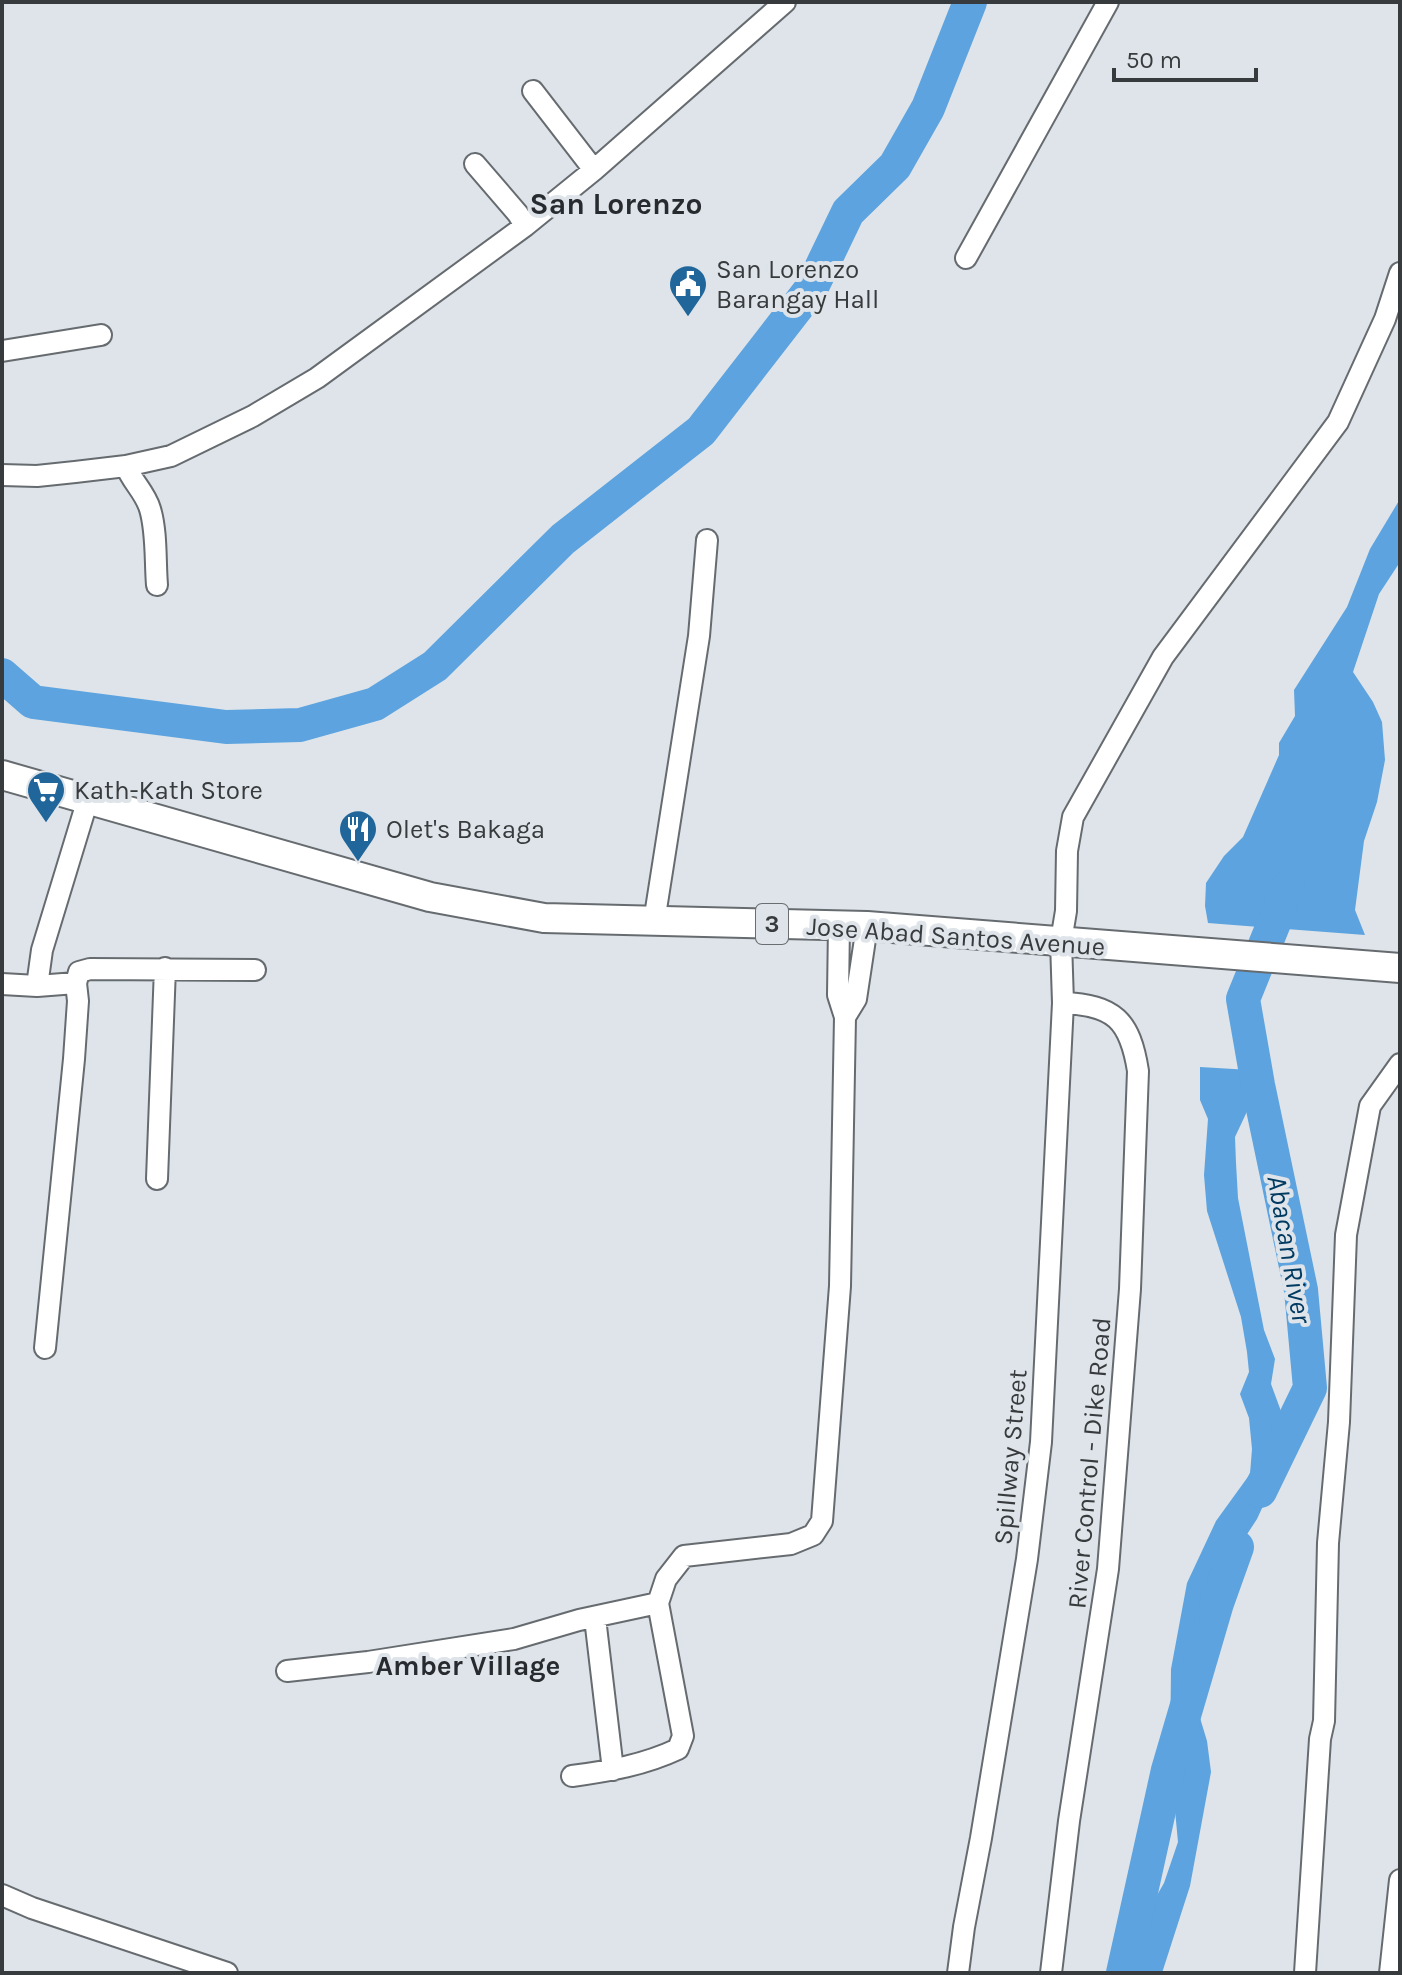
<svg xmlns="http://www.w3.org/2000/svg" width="1402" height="1975" font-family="Karla,sans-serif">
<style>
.water{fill:#5ca3df}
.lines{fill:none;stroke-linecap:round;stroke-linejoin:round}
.river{stroke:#5ca3df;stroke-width:34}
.minor-casing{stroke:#666b70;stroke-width:24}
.highway-casing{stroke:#666b70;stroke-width:32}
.minor{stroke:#fff;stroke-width:20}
.highway{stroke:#fff;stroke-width:28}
.labels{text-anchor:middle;stroke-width:8;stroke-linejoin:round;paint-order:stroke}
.shield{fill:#dee4e9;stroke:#6a6e71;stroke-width:2}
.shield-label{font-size:24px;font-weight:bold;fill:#383b3d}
.poi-label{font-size:26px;fill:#383b3d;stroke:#dee4e9;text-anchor:start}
.street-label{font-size:26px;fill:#383b3d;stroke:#dee4e9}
.water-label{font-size:28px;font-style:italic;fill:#013a61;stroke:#dee4e9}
.neighbourhood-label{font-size:28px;font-weight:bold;fill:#272b2f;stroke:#dee4e9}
.quarter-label{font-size:30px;font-weight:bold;fill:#272b2f;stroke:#dee4e9}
</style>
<rect width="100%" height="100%" fill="#dee4e9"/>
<!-- water -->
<path class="water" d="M1400 499V562L1379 594 1353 672 1373 702 1382 722 1385 760 1377 802 1364 841 1355 910 1365 935 1208 923 1205 906 1206 883 1224 856 1243 837 1279 755V743L1295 716 1294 690 1347 607 1370 549Z
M1200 1067 1267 1071 1264 1090 1251 1103 1235 1137 1236 1163 1238 1198 1264 1330 1275 1359 1271 1384 1285 1422 1268 1495 1257 1519 1240 1545 1233 1569 1204 1623 1192 1652 1198 1680 1197 1708 1207 1741 1211 1772 1190 1886 1162 1973H1136L1148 1911 1164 1883 1178 1842 1170 1757 1171 1669 1187 1583 1216 1521 1250 1474 1252 1449 1249 1418 1240 1394 1249 1372 1247 1352 1241 1317 1207 1211 1204 1175 1208 1119 1200 1100Z"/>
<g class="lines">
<!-- river -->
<path class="river" d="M2 675 33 702 226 727 300 725 375 704 435 666 563 539 701 431 811 289 848 212 895 166 928 108 970 2
M1260 1491 1310 1388 1301 1290 1258 1085 1243 999 1289 886
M1123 1973 1168 1770 1217 1603 1237 1547"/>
<!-- minor casing -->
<g class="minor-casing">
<path id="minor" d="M533 91 594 170
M475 164 518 214 525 226
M966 258 1108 2
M2 351 101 335
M126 466C132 482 145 492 150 509 157 532 155 561 157 585
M2 475 37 476 75 472 126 466 171 456 253 416 317 378 525 226 594 170 785 2
M654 922 699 636 707 540
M2 984 37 986 76 983
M37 986 42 950 88 799
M845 1017 856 999 867 926
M157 1179 165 968
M45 1348 74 1059 78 1001 76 983 79 972 90 969 255 970
M595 1618 613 1770
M287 1671 368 1662 514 1639 579 1620 658 1603
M572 1776C609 1771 644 1765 678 1749L683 1736 658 1603 666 1579 684 1556 791 1544 813 1535 822 1521 840 1286 845 1017 838 995 839 925
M2 1895 32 1908 227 1973
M958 1973 964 1927 981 1838 1027 1559 1041 1442 1063 1003 1061 941 1066 911 1067 851 1073 817 1163 657 1338 422 1385 319 1400 273
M1051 1973 1069 1821 1108 1569 1130 1289 1138 1071C1130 1020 1114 1005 1063 1003
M1305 1973 1320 1739 1324 1721 1328 1543 1339 1422 1346 1235 1370 1106 1400 1064
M1390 1973 1400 1880"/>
</g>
<!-- highway casing -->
<g class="highway-casing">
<path id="highway" d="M2 775 430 897 544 918 867 926 1400 968"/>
</g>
<!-- minor -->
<use href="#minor" class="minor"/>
<!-- highway -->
<use href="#highway" class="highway"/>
</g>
<!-- icons -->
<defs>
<g id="civic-pin" transform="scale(2)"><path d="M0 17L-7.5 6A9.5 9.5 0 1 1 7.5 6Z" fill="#21669b" stroke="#dee4e9"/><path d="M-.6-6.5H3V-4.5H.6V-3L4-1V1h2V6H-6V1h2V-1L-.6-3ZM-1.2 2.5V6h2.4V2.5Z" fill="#fff"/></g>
<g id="supermarket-pin" transform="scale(2)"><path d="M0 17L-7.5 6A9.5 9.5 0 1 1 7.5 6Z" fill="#21669b" stroke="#dee4e9"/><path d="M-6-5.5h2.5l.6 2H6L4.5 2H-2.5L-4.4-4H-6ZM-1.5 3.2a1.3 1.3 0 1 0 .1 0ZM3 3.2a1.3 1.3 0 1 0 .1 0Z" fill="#fff"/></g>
<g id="restaurant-pin" transform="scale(2)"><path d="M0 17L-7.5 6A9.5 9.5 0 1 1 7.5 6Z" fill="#21669b" stroke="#dee4e9"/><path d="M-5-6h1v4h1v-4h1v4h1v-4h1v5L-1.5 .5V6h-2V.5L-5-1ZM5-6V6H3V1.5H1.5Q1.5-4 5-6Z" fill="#fff"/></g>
</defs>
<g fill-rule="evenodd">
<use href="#civic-pin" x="688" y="284"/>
<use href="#supermarket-pin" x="46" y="790"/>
<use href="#restaurant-pin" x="358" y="829"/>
</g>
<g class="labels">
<!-- shield labels -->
<rect class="shield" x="756" y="904" width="32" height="40" rx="6"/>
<g class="shield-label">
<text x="772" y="932">3</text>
</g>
<!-- poi labels -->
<g class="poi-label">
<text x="716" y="278">San Lorenzo<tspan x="716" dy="30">Barangay Hall</tspan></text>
<text x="74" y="799">Kath-Kath Store</text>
<text x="386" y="838">Olet's Bakaga</text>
</g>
<!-- street labels -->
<g class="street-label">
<text transform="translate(956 936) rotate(4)" y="9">Jose Abad Santos Avenue</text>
<text transform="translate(1010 1457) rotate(-85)" y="9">Spillway Street</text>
<text transform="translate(1089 1463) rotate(-85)" y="9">River Control - Dike Road</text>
</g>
<!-- water labels -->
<g class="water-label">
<text transform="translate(1290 1249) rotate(80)" y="10">Abacan River</text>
</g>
<!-- neighbourhood labels -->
<g class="neighbourhood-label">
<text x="468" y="1675">Amber Village</text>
</g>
<!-- quarter labels -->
<g class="quarter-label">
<text x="616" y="214">San Lorenzo</text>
</g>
</g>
<!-- border -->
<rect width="1402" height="1975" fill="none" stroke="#383b3d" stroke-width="8"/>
<!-- scale -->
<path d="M1114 68v12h142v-12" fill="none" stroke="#383b3d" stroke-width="4"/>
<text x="1126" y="68" font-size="24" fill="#383b3d" stroke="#dee4e9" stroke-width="6" paint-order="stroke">50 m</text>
</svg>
